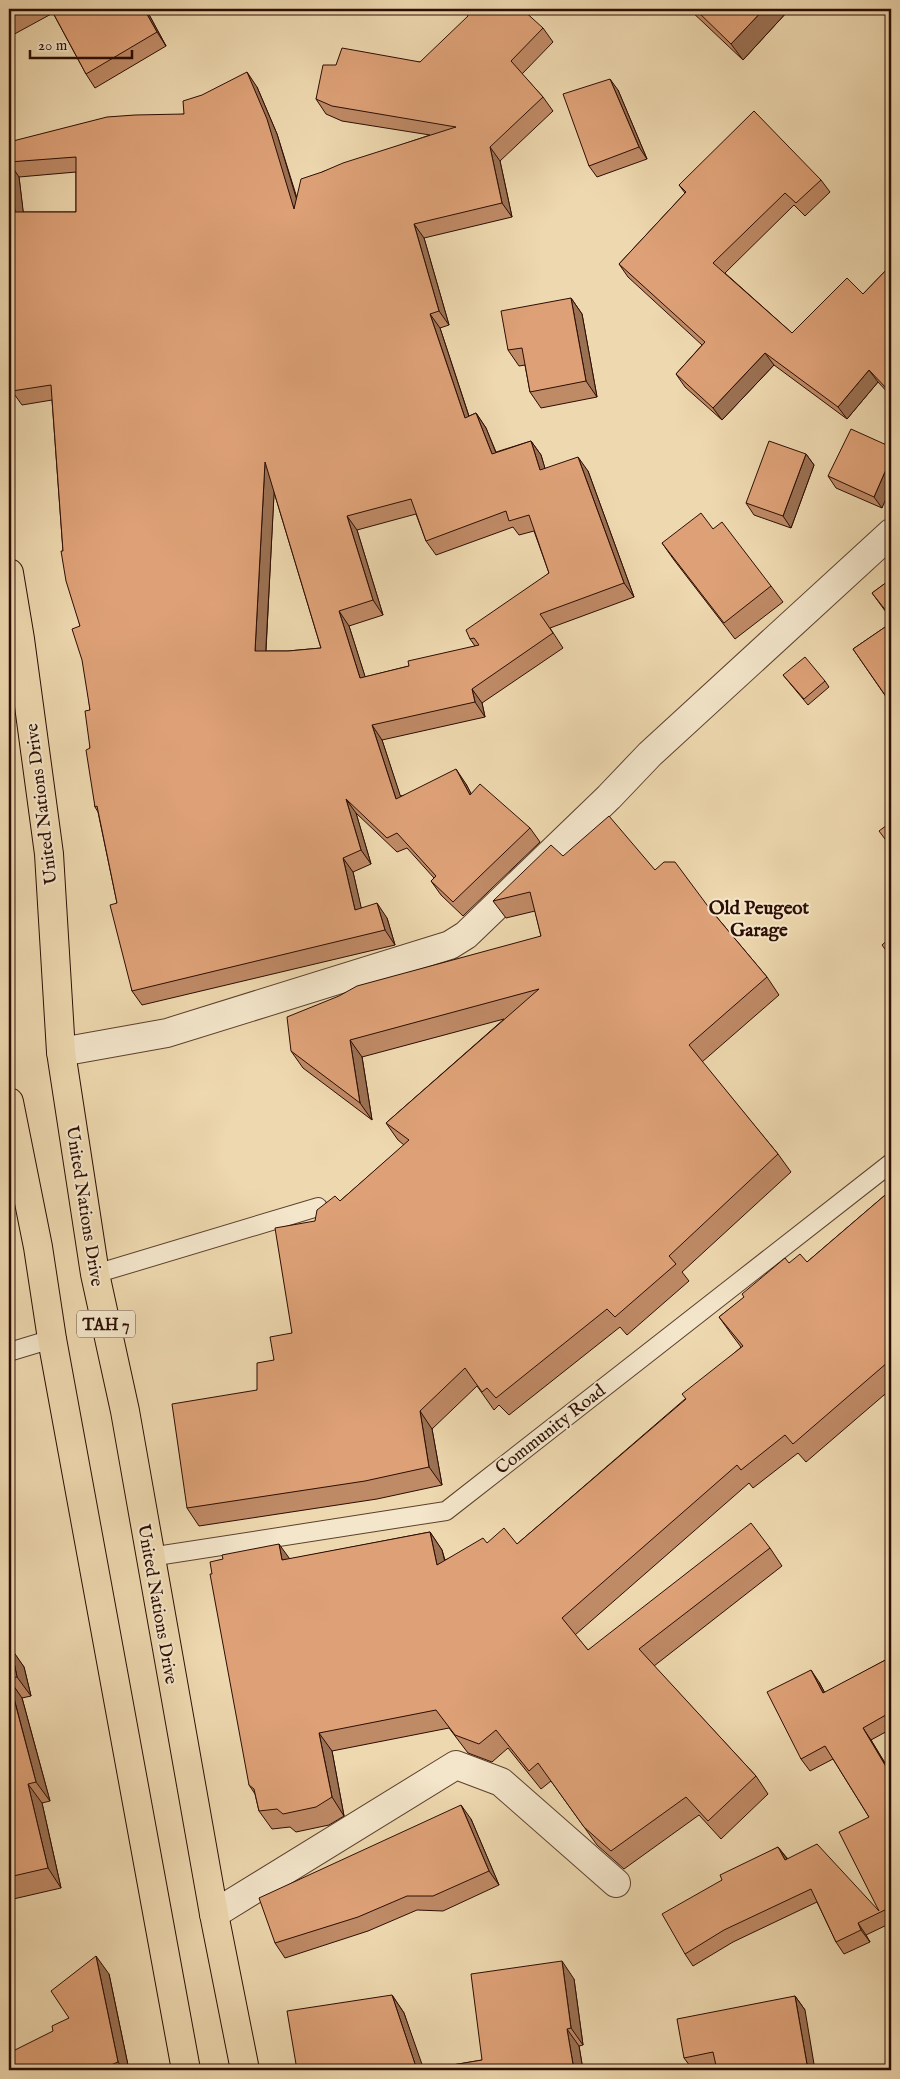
<svg xmlns="http://www.w3.org/2000/svg" width="900" height="2079" font-family="'IM FELL English',serif">
<style>
.lines{fill:none;stroke-linecap:round;stroke-linejoin:round}
.service-casing{stroke:#5c402e;stroke-width:20}
.minor-casing{stroke:#5c402e;stroke-width:30}
.trunk-casing{stroke:#2c0d03;stroke-width:30}
.service{stroke:#f4e6cb;stroke-width:18}
.minor{stroke:#f4e6cb;stroke-width:28}
.trunk{stroke:#eed8af;stroke-width:28}
.wall{fill:#bf8a66;stroke:#2c0d03;fill-rule:evenodd}
.shaded-wall{fill:#9b7153;stroke:#2c0d03}
.building{fill:#dea177;stroke:#2c0d03;fill-rule:evenodd}
.labels{text-anchor:middle;stroke-width:4;stroke-linejoin:round;paint-order:stroke}
.shield{fill:#f4e6cb;stroke:#684e3f;stroke-width:1}
.shield-label{font-size:16px;font-weight:bold;fill:#2c0d03}
.street-label{font-size:18px;fill:#2c0d03;stroke:#f4e6cb}
.neighbourhood-label{font-size:19px;font-weight:bold;fill:#2c0d03;stroke:#f4e6cb}
</style>
<rect width="100%" height="100%" fill="#eed8af"/>
<filter id="stains"><feTurbulence type="fractalNoise" baseFrequency=".004" numOctaves="4"/><feColorMatrix values="0 0 0 0 .2 0 0 0 0 .09 0 0 0 0 .02 0 0 0 .5 -.17"/></filter>
<radialGradient id="worn" r=".72"><stop offset=".6" stop-color="#630" stop-opacity="0"/><stop offset="1" stop-color="#630" stop-opacity=".3"/></radialGradient>
<g class="lines">
<!-- service casing -->
<g class="service-casing">
<path id="service" d="M95 1274 318 1207
M9 1352 52 1339
M150 1557 446 1511 891 1163"/>
</g>
<!-- minor casing -->
<g class="minor-casing">
<path id="minor" d="M61 1052 167 1033 450 945 466 935 609 797 650 754 891 533
M214 1914 456 1765 501 1782 616 1883"/>
</g>
<!-- trunk casing -->
<g class="trunk-casing">
<path id="trunk" d="M9 573 20 639 49 854 61 1052 95 1274 125 1411 214 1914 245 2070
M9 1102 38 1247 52 1339 186 2070"/>
</g>
<!-- service -->
<use href="#service" class="service"/>
<!-- minor -->
<use href="#minor" class="minor"/>
<!-- trunk -->
<use href="#trunk" class="trunk"/>
</g>
<!-- wall -->
<path class="wall" d="M9 9H146L166 46 95 88 86 74 53 13 9 37Z
M689 9H785L787 12 743 60Z
M543 28 553 42 522 74 543 97 553 111 500 161 512 217 424 238 449 325 440 328 469 416 476 413 486 428 496 452 531 441 541 455 545 469 588 471 634 597 550 628 563 648 482 703 485 717 382 740 400 796 466 784 471 794 530 828 540 842 463 916 441 895 431 881 434 878 407 848 397 852 356 813 371 864 353 872 361 908 387 918 395 945 142 1005 132 991 117 903 98 812 95 807 90 748V710L80 626 63 551 52 400 22 405 12 391 9 142 184 114 257 87 277 134 297 198 322 172 430 135 342 121 326 114 316 99 336 65 420 62ZM76 172V212H23L19 177ZM274 492 321 648 288 651H266ZM416 514 426 541 436 555 513 527 519 535 534 531 549 573 470 639 475 646 409 666 365 677 349 626 383 615 357 530Z
M618 90 647 159 597 177 589 166Z
M821 180 830 192 805 216 794 205 725 273 792 333 863 294 891 265V396L878 382 847 419 774 365 722 420 685 387 676 374 702 345 628 277 619 264 685 193 679 185Z
M571 298 582 314 597 397 541 408 530 392 525 365 519 366 508 350Z
M891 447 882 508 836 488 828 476Z
M806 454 814 465 791 528 754 515 746 503Z
M713 529 771 586 783 602 735 639 674 560 662 543Z
M891 579V619L872 593Z
M891 623V704L853 649Z
M783 675 825 681 829 687 808 705Z
M563 856 655 870 710 909 767 977 779 995 702 1062 778 1154 791 1172 682 1272 689 1281 627 1335 620 1327 509 1415 499 1405 494 1410 477 1386 432 1429 442 1485 377 1499 199 1526 187 1508 257 1390 274 1360 292 1333 315 1221 340 1201 404 1145 398 1140 386 1123 504 1019 362 1057 372 1120 303 1068 291 1051 541 936 535 911 506 918 493 901Z
M891 1190V1389L806 1462 798 1453 753 1488 749 1483 575 1635 588 1650 770 1548 782 1566 654 1666 756 1776 768 1794 721 1839 699 1815 624 1869 597 1845 551 1781 541 1789 508 1748 492 1762 468 1753 449 1728 332 1751 344 1816 329 1825 296 1832 290 1827 272 1829 259 1811 255 1794 249 1785 290 1559 430 1532 442 1550 445 1560 487 1543 517 1544 685 1399 741 1347 732 1335 719 1317 789 1263 807 1262Z
M9 1639 10 1648 24 1667 31 1696 22 1698 50 1801 42 1803 61 1888 9 1900Z
M891 1657V1729L871 1740 891 1773V1923L866 1935 870 1942 844 1954 836 1942 817 1902 733 1942 693 1966 685 1954 722 1880 778 1847 787 1858 879 1911 869 1817 833 1759 810 1771 801 1759 819 1682 825 1693Z
M471 1819 499 1885 443 1911 417 1910 368 1931 285 1958 275 1943Z
M109 1974 129 2070H9L69 2018Z
M574 1979 583 2045 579 2046 583 2070H297L392 1995 404 2013 423 2070 482 2060Z
M795 1996 805 2010 716 2067 700 2070H693L684 2058Z"/>
<!-- shaded-wall -->
<path class="shaded-wall" d="M144 9H146L166 46 157 32Z
M764 9H785L787 12 743 60 731 44Z
M247 72 257 87 277 134 304 224 294 209Z
M610 79 618 90 647 159 639 147Z
M490 147 500 161 512 217 502 203Z
M9 162 19 177 25 226 15 212Z
M414 224 424 238 449 325 439 311Z
M571 298 582 314 597 397 586 381Z
M430 314 440 328 474 432 465 418Z
M765 353 774 365 722 420 713 408Z
M869 370 878 382 847 419 838 407Z
M476 413 486 428 502 468 492 454Z
M531 441 541 455 550 485 540 470Z
M806 454 814 465 791 528 783 516Z
M578 457 588 471 634 597 624 583Z
M891 458V487L882 508 874 497Z
M265 462 275 476 265 665 255 651Z
M347 516 357 530 383 615 373 600Z
M339 611 349 626 370 692 360 678Z
M472 689 482 703 485 717 475 702Z
M372 725 382 740 406 813 396 799Z
M456 769 466 784 480 810 470 795Z
M346 799 356 813 371 864 361 850Z
M343 858 353 872 365 924 355 910Z
M377 903 387 918 395 945 385 930Z
M350 1040 362 1057 372 1120 360 1103Z
M420 1411 432 1429 442 1485 429 1467Z
M430 1532 442 1550 450 1583 437 1565Z
M279 1544 292 1562 282 1560Z
M11 1648 24 1667 31 1696 17 1677Z
M811 1670 819 1682 831 1705 823 1693Z
M9 1679 22 1698 50 1801 36 1782Z
M863 1728 871 1740 891 1773V1775Z
M319 1733 332 1751 344 1816 332 1797Z
M28 1784 42 1803 61 1888 48 1868Z
M461 1805 471 1819 499 1885 489 1871Z
M778 1847 787 1859 785 1860Z
M858 1923 866 1935 870 1942 861 1930Z
M96 1956 109 1974 129 2070H124L118 2062Z
M562 1961 574 1979 583 2045 571 2028Z
M392 1995 404 2013 424 2070H417Z
M795 1996 805 2010 815 2070H808Z
M567 2029 579 2046 583 2070H574Z"/>
<!-- building -->
<path class="building" d="M9 9H26L9 18Z
M51 9H144L157 32 86 74Z
M465 9H522L543 28 511 61 543 97 490 147 502 203 414 224 439 311 430 314 465 418 476 413 492 454 531 441 540 470 578 457 624 583 540 614 553 633 472 689 475 702 372 725 396 799 456 769 470 795 480 784 530 828 453 902 431 881 436 876 397 833 387 838 346 799 361 850 343 858 355 910 377 903 385 930 132 991 110 905 117 903 97 806 95 807 86 750 90 748 85 711 90 710 82 660 72 629 80 626 66 581 61 551H63L51 385 12 391 9 365V142L107 117 135 115 184 114 183 101 202 95 247 72 267 119 294 209 301 179 322 172 343 163 456 127 332 106 316 99 323 65H336L342 48 420 62 468 16ZM76 157V212H15L9 162ZM265 462 321 648 288 651H255ZM411 499 426 541 506 511 509 521 529 515 549 573 466 630 470 639 474 638 479 645 408 661 409 666 360 678 339 611 373 600 347 516Z
M695 9H764L731 44Z
M610 79 639 147 589 166 563 94Z
M754 111 821 180 796 203 785 193 713 263 792 333 847 278 863 294 891 265V387L888 390 869 370 838 407 765 353 713 408 676 374 705 342 619 264 686 192 679 185Z
M571 298 586 381 530 392 522 348 508 350 501 311Z
M851 429 891 447V458L874 497 828 476Z
M769 441 806 454 783 516 746 503Z
M701 513 713 529 722 522 771 586 724 623 662 543Z
M891 579V617L872 593Z
M891 623V690L885 695 853 649Z
M805 657 825 681 804 699 783 675Z
M609 816 655 870 664 862H675L710 909 767 977 689 1045 778 1154 669 1256 676 1264 615 1317 607 1309 496 1398 487 1388 482 1392 465 1368 420 1411 429 1467 365 1481 187 1508 172 1404 257 1390V1363L274 1360 270 1337 292 1333 275 1228 315 1221 317 1210 335 1196 340 1201 409 1140 386 1123 539 989 350 1040 360 1103 291 1051 287 1017 339 996 357 986 541 936 530 892 493 901 551 845 563 856Z
M891 822V847L879 831Z
M891 937V957L882 945Z
M891 1190V1367L888 1362 793 1444 785 1435 741 1470 737 1465 562 1618 588 1650 751 1523 770 1548 639 1649 756 1776 708 1821 686 1797 611 1851 584 1827 538 1763 529 1771 496 1730 479 1744 455 1735 436 1710 319 1733 332 1797 316 1807 283 1814 277 1809 259 1811 254 1789 249 1785 210 1574H212L210 1562 223 1559 222 1555 279 1544 282 1560 430 1532 437 1565 483 1538 487 1543 504 1528 517 1544 686 1399 682 1394 743 1346 719 1317 744 1297 742 1294 785 1258 789 1263 800 1254 807 1262Z
M9 1648H11L17 1677 9 1678Z
M891 1657V1712L863 1728 891 1775V1907L858 1923 861 1930 836 1942 811 1889 724 1930 685 1954 662 1914 722 1880 720 1875 778 1847 785 1860 817 1844 879 1911 839 1832 869 1817 825 1746 801 1759 767 1692 811 1670 823 1693Z
M9 1680 36 1782 28 1784 48 1868 9 1877Z
M461 1805 489 1871 433 1896H407L358 1917 275 1943 259 1898Z
M96 1956 118 2062 99 2070H9V2053L53 2031 52 2026 69 2018 51 1991Z
M562 1961 571 2028 567 2029 574 2070H423L482 2060 471 1974Z
M392 1995 417 2070H297L287 2011Z
M795 1996 808 2070H717L713 2052 684 2058 677 2019Z
M848 2067 849 2070H839Z"/>
<g class="labels">
<!-- shield labels -->
<rect class="shield" x="77" y="1310.5" width="58" height="27" rx="4"/>
<g class="shield-label">
<text x="106" y="1330">TAH 7</text>
</g>
<!-- street labels -->
<g class="street-label">
<text transform="translate(41 804) rotate(-97)" y="6">United Nations Drive</text>
<text transform="translate(85 1206) rotate(81)" y="6">United Nations Drive</text>
<text transform="translate(550 1429) rotate(-38)" y="6">Community Road</text>
<text transform="translate(158 1604) rotate(80)" y="6">United Nations Drive</text>
</g>
<!-- neighbourhood labels -->
<g class="neighbourhood-label">
<text x="759" y="914">Old Peugeot<tspan x="759" dy="22">Garage</tspan></text>
</g>
</g>
<!-- margin -->
<rect width="900" height="2079" fill="none" stroke="#eed8af" stroke-width="30"/>
<rect x="10" y="10" width="880" height="2059" fill="none" stroke="#2c0d03" stroke-width="2.5"/>
<rect x="15" y="15" width="870" height="2049" fill="none" stroke="#2c0d03"/>
<!-- scale -->
<path d="M30 50v8h102v-8" fill="none" stroke="#2c0d03" stroke-width="2.5"/>
<text x="38" y="50" font-size="15" fill="#2c0d03" stroke="#f4e6cb" stroke-width="4" paint-order="stroke">20 m</text>
<rect width="100%" height="100%" filter="url(#stains)"/>
<rect width="100%" height="100%" fill="url(#worn)"/>
</svg>
